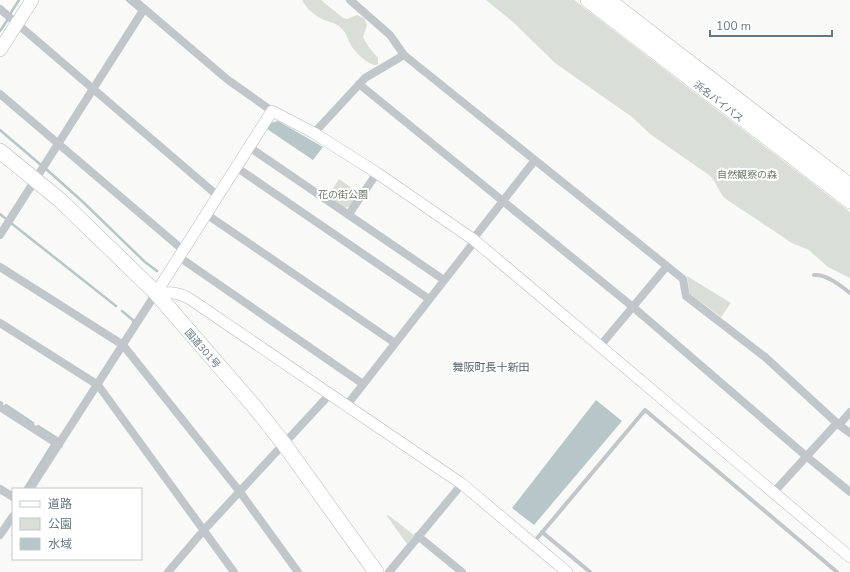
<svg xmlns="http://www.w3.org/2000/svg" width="850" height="572" font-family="'Nunito Sans','Noto Sans JP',sans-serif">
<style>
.green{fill:#d9ded6}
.water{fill:#b7c6c8}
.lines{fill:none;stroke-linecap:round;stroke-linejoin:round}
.stream{stroke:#b7c6c8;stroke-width:2.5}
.secondary-casing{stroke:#b2babd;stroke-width:12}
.primary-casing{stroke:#b4babd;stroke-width:14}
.highway-casing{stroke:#b3b9bc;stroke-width:16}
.lane{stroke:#c0c6c9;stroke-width:4}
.street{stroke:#c0c6c9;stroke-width:8}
.secondary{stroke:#fff;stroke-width:11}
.primary{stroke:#fff;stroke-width:13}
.highway{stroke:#fff;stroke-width:15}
.labels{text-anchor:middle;stroke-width:4;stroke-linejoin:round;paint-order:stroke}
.street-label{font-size:10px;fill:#647881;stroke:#fff}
.park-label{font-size:10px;fill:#697a63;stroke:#fff}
.neighbourhood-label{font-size:11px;fill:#56656c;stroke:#fff}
</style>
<rect width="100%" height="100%" fill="#f9f9f7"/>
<!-- green -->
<path class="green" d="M302 0H321L343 18 347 19 357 15 364 18 367 25 363 37 368 46 378 58V64L376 65C368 65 356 53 352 47 348 41 347 33 341 28 334 21 330 23 322 19 315 16 305 7 302 0Z
M486 0H574L850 212V278L828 267 809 250 792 243 726 199C718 192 717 182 709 175L650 134 632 117 555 63 513 22Z
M339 179 359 193 350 206 345 208 328 196Z
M687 276 731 303 721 317 690 294Z
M388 515 414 535 407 544 387 516Z"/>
<!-- water -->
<path class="water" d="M278 121 323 147 313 160 267 129 270 123Z
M596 400 622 421 534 525 512 508Z
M51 444 55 446 27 489H23Z"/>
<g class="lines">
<!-- stream -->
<path class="stream" d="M127 0 140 11
M10 14 19 0
M0 31 8 19
M0 130 41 165
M45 168 83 202 145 262 157 271
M0 214 6 219
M11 223 116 306
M122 311 134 321 133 322
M0 402 2 403
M6 405 33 423
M38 426 57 438"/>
<!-- secondary casing -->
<g class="secondary-casing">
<path id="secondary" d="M156 293 272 111 314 133 377 173 474 240 850 557
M156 293C169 292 178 292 190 299L462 484 567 572"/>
</g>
<!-- primary casing -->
<g class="primary-casing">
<path id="primary" d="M0 50 32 0"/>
</g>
<!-- highway casing -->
<g class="highway-casing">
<path id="highway" d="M588 0 850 201
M608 0 850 186
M0 151 61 201 156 293 253 405 284 444 376 572"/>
</g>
<!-- lane -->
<path class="lane" d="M814 275C826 274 840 285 850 293
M542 532 590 572
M534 542 645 410 837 572"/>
<!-- street -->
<path class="street" d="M134 0 228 80 272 111
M0 9 218 196
M404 55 683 279 686 296 765 357 839 425 850 433
M359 84 633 307 806 456 850 492
M0 94 183 250
M314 133 365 78 404 55 390 35 350 0
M249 147 444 280
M236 167 429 299
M206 214 395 343
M349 214 377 173
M0 235 144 9
M179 257 363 384
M0 267 123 345 240 492 298 572
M0 323 98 385 234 572
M600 346 667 266
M347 405 471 246 477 234 535 160
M0 407 59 445
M839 425 850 412
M0 489 13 497
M30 489 156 293
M773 493 837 423
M0 535 13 516
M418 536 462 572
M168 572 203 531 330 394
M389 572 462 484"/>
<!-- secondary -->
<use href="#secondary" class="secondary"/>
<!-- primary -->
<use href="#primary" class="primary"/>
<!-- highway -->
<use href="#highway" class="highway"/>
</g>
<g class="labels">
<!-- street labels -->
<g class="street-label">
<text transform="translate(719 101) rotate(38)" y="4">浜名バイパス</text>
<text transform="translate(203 348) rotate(49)" y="4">国道301号</text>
</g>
<!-- park labels -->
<g class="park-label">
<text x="747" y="178">自然観察の森</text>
<text x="343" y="198">花の街公園</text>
</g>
<!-- neighbourhood labels -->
<g class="neighbourhood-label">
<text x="491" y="371">舞阪町長十新田</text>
</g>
</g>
<!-- legend -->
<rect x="12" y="488" width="130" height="72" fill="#ffffff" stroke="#c1c9cd"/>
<rect x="20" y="501" width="20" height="6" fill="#ffffff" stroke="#c1c9cd"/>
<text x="48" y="508" font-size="12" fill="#647881">道路</text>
<rect x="20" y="518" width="20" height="12" fill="#d9ded6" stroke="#c1c9cd"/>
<text x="48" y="528" font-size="12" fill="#647881">公園</text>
<rect x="20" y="538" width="20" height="12" fill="#b7c6c8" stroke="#c1c9cd"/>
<text x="48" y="548" font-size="12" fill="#647881">水域</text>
<!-- scale -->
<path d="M710 30v6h122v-6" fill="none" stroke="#647881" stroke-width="2"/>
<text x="716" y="30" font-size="12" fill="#647881" stroke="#ffffff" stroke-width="3" paint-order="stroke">100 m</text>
</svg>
